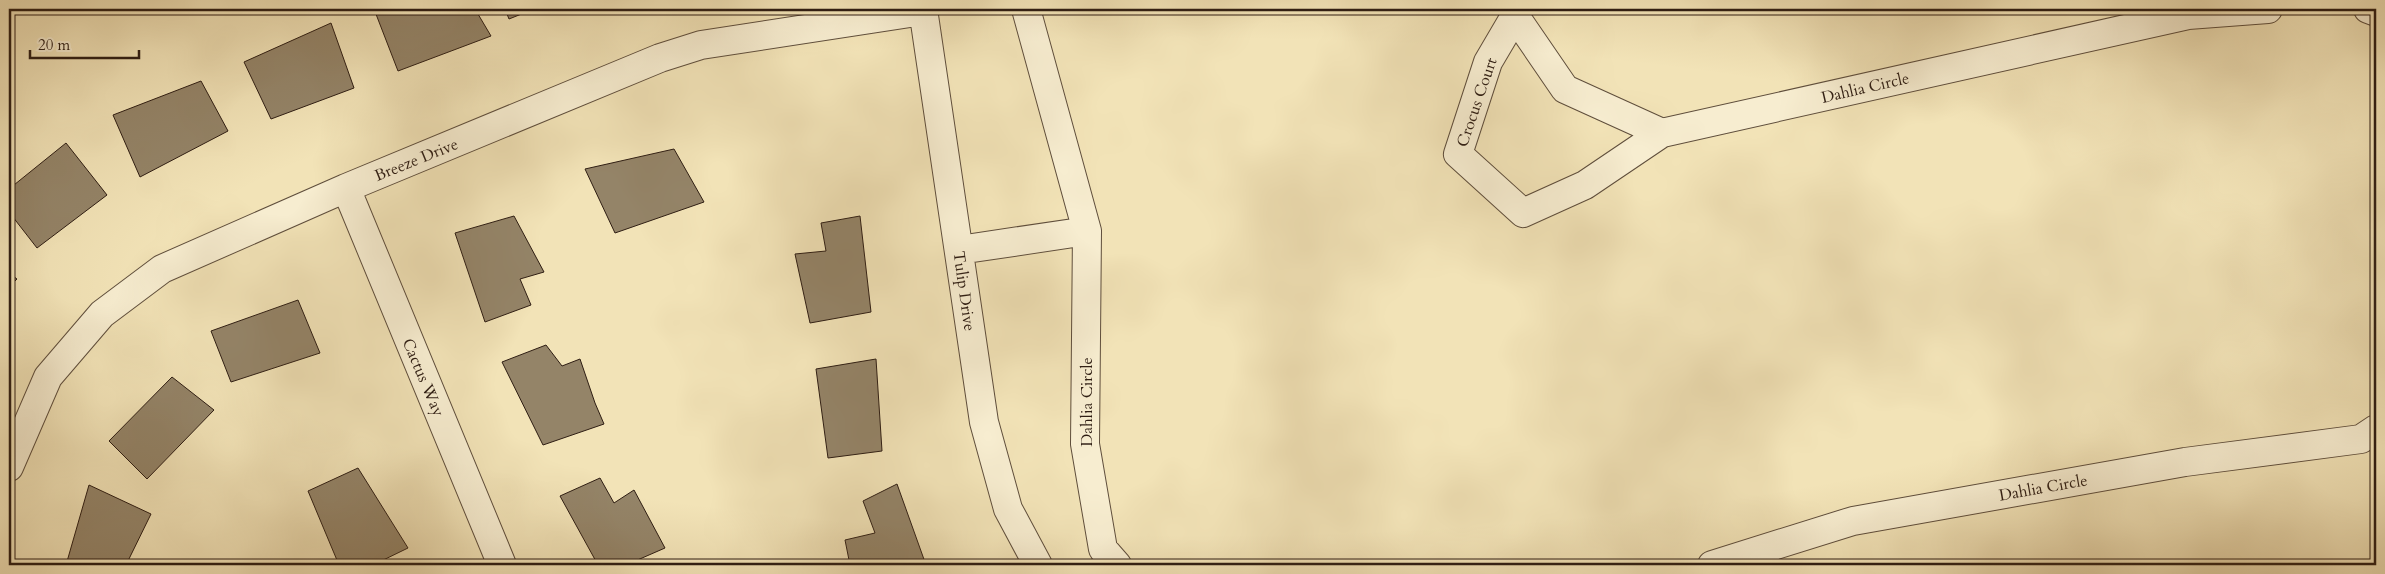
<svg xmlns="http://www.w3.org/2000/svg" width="2385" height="574" font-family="Cardo,serif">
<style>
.building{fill:#948468;stroke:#2e1d13}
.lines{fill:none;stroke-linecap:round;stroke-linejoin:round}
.street-casing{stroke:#5f4e3c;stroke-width:30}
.street{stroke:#f7edd0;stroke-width:28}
.labels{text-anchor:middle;stroke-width:5;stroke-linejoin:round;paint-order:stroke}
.street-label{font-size:16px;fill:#2e1d13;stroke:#f7edd0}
</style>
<rect width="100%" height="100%" fill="#f2e3b7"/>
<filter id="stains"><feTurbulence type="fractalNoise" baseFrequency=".004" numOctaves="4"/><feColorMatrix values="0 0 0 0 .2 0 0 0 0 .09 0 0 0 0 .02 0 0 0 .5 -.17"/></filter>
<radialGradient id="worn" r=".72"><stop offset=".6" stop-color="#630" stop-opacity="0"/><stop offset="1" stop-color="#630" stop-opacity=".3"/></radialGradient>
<!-- building -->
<path class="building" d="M374 9H475L491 36 398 71Z
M505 9H534L509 19Z
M331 23 354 88 271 119 244 62Z
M201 81 228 131 140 177 113 115Z
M66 143 107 195 37 248 9 212V189Z
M674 149 704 202 615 233 585 169Z
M514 216 544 272 520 279 531 305 485 322 455 233Z
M860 216 871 312 810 323 795 254 826 251 821 223Z
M9 273 17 279 9 287Z
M298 300 320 353 231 382 211 331Z
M546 345 562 366 580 359 595 403 604 424 543 445 502 362Z
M876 359 882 451 828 458 816 369Z
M172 377 214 410 147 479 109 441Z
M358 468 408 548 373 565H339L308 491Z
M600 478 614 503 634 490 665 548 626 565H598L560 496Z
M897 484 926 565H850L845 540 875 533 863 501Z
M89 485 151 514 126 565H66Z"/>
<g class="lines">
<!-- street casing -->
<g class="street-casing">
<path id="street" d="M923 9 984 422 1008 509 1038 565
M1026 9 1087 231 1085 444 1103 549 1117 565
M1514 9 1515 16 1565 89 1662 133 2188 15 2268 9
M2368 9 2376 12
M1515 16 1488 62 1458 154 1523 213 1585 185 1662 133
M346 188 502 565
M959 250 1087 231
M9 467 48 377 102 314 162 269 346 188 660 58 701 45 923 11
M1712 565 1853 521 2185 462 2361 439 2376 429"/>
</g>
<!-- street -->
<use href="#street" class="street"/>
</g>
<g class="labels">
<!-- street labels -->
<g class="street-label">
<text transform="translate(1865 87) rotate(-13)" y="6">Dahlia Circle</text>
<text transform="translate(1476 102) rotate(-71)" y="6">Crocus Court</text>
<text transform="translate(416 159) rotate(-22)" y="6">Breeze Drive</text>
<text transform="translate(965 291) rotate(82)" y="6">Tulip Drive</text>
<text transform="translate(424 377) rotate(67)" y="6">Cactus Way</text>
<text transform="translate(1086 402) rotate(-90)" y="6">Dahlia Circle</text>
<text transform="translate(2043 487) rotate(-10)" y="6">Dahlia Circle</text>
</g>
</g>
<!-- margin -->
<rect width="2385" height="574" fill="none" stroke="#f2e3b7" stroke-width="30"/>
<rect x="10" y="10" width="2365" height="554" fill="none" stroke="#2e1d13" stroke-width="2.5"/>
<rect x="15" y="15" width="2355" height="544" fill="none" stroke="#2e1d13"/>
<!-- scale -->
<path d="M30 50v8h109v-8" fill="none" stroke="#2e1d13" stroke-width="2.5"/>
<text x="38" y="50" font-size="15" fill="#2e1d13" stroke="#f7edd0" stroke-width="4" paint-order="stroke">20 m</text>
<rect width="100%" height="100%" filter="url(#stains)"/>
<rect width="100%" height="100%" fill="url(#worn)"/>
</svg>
